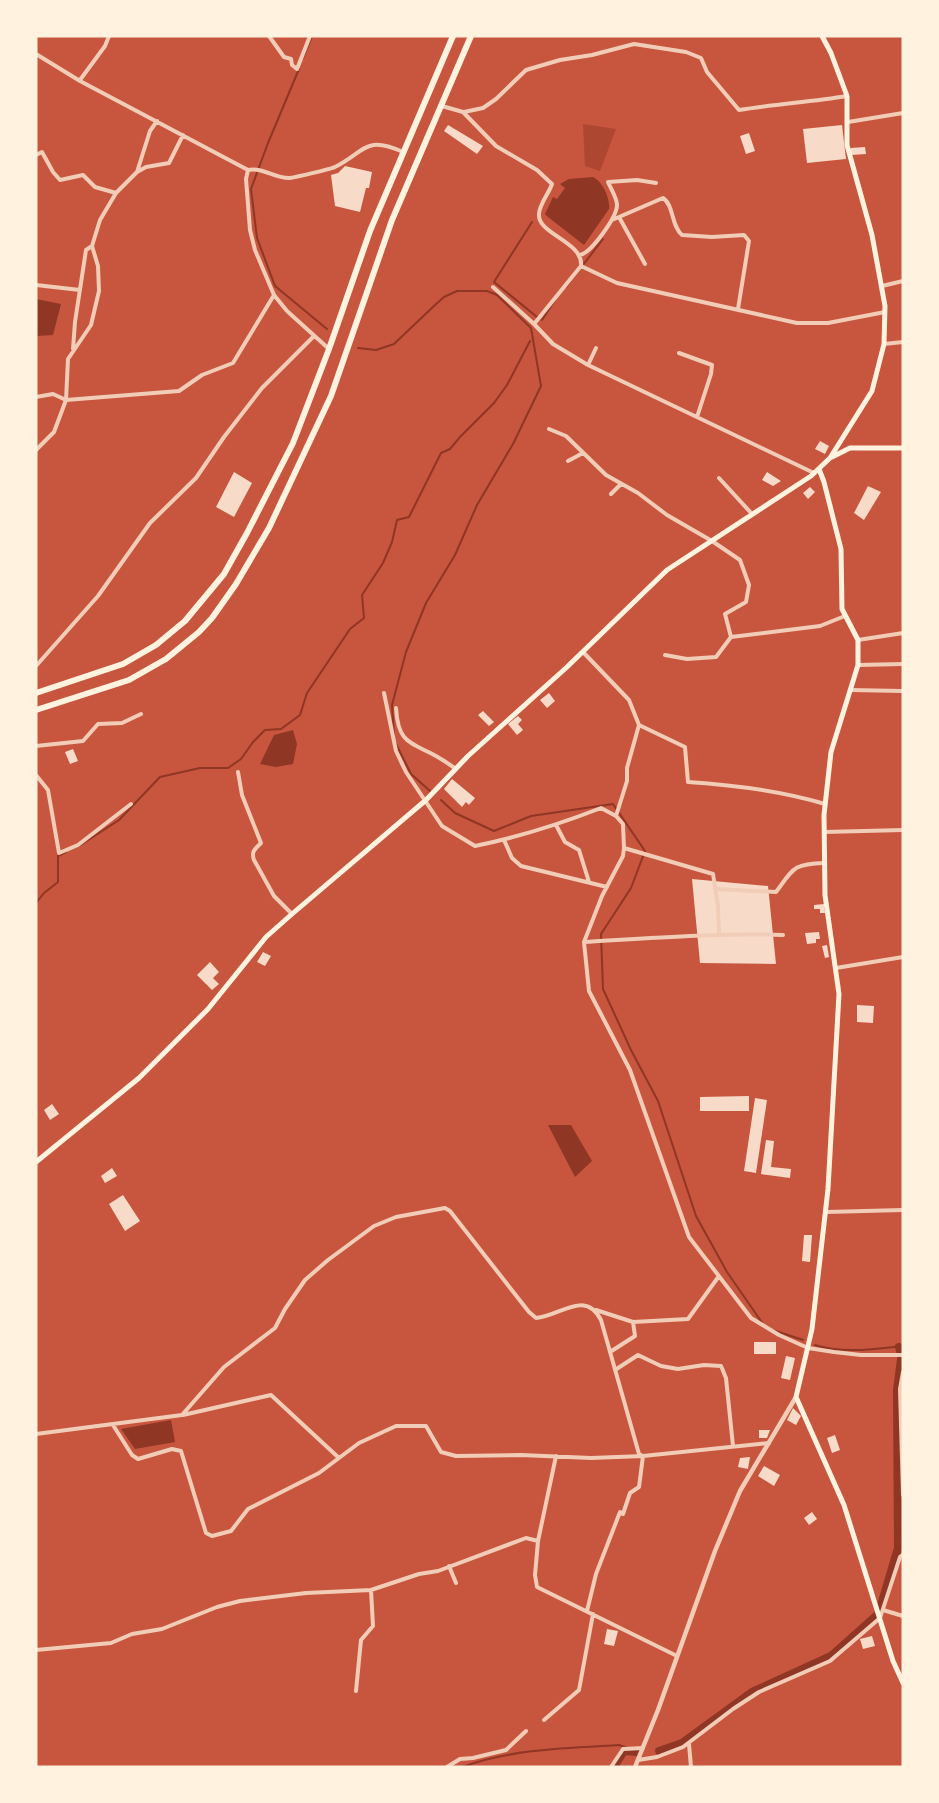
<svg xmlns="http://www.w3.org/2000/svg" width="939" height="1803" font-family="Manrope,sans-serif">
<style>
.green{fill:#ae4732}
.water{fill:#8f3625}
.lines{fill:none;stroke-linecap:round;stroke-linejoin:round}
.stream{stroke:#8f3625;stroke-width:2}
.canal{stroke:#8f3625;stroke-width:8}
.building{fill:#f7dbc8}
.minor{stroke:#f1ccb7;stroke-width:4}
.tertiary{stroke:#f1ccb7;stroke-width:4.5}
.secondary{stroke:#fff3e0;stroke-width:5}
.primary{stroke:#fff3e0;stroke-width:6}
</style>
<rect width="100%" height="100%" fill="#c8553d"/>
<!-- green -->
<path class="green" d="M583 124 616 129 600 171 585 166Z"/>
<!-- water -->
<path class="water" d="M593 177C603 182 610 198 609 209L584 245 548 217 545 214 553 197 557 199 565 188 560 184 569 179Z
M36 299 61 304 53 335 36 336Z
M293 730 297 744 293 764 276 767 260 764 274 735Z
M548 1125H571L592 1161 575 1177Z
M171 1420 175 1442 135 1449 121 1429Z"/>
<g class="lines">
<!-- stream -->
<path class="stream" d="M303 58 312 36
M299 69 268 143 251 189 257 238 275 286 327 329
M532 222 494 282 537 317
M566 287 603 239
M542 320 555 300
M358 348 376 350 394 344 435 305 444 297 457 291H487L497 295 531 328 541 386 513 444 477 505 455 555 426 603 406 652 392 705 394 735
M396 744 411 774 430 791
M441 800 455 813 494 831 531 816 613 804 645 851 631 888 601 934 603 989 631 1050 658 1101 696 1216 727 1272 763 1324
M79 846 119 820 160 777 200 768H228L241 759 253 742 265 730 281 729 300 715 307 693 350 629 364 618 362 595 383 563 392 542 397 520 409 517 441 453 450 449 460 437 494 403 507 385 530 341
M36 903 44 893 58 882V856L66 852
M773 1330 803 1340
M815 1345C842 1354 875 1349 903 1346
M896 1427H897
M462 1767C512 1749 566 1748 619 1745L628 1748"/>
<!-- canal -->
<path class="canal" d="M899 1347 900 1351
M879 1612 898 1548 897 1390 901 1359
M659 1751 682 1743 752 1692 831 1656 877 1615
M614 1767 624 1751 637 1752"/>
</g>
<!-- building -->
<path class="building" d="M448 125 483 146 477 154 444 131Z
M842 125 846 159 807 163 803 129Z
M749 133 755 151 746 154 740 136Z
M865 147 866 154 851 155V148Z
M345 166 372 172 369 188H366L360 212 335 206 331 175 338 173Z
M820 441 829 446 825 454 815 449Z
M234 472 252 483 234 517 216 507Z
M767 472 781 481 773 486 762 480Z
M868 486 881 492 864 520 854 513Z
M810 487 815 492 808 499 803 493Z
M549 693 555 701 547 708 540 700Z
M483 711 494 722 489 726 478 715Z
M518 716 522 720 518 724 523 730 517 735 508 724Z
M73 749 78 761 70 764 65 752Z
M452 779 475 798 469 805 466 802 462 807 444 789Z
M692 879 768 886 776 964 700 963Z
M824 904 825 913H820V909H814V905Z
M819 932 820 939H816V943L807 944 805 933Z
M827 945 829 957 825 958 822 946Z
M263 952 271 956 265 966 257 962Z
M210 962 219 972 213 978 219 984 212 990 197 975Z
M857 1005 874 1006 873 1023 857 1022Z
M749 1096V1111H700V1097Z
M755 1098 767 1100 756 1173 744 1171Z
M52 1104 59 1114 50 1120 44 1110Z
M766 1140 774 1141 771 1167 791 1169 790 1178 761 1174Z
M112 1168 117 1176 105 1183 101 1176Z
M123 1195 140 1221 125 1231 109 1204Z
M804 1235H812L810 1262 802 1261Z
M754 1342H776V1354H754Z
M786 1356 795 1358 790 1380 781 1378Z
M793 1408 801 1416 796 1425 787 1420Z
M759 1430H770L767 1438H759Z
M835 1435 840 1450 832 1453 827 1438Z
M750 1457 748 1469 738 1467 740 1458Z
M764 1466 780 1475 774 1486 758 1476Z
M812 1512 817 1519 809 1525 804 1518Z
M607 1629 618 1631 614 1646 604 1644Z
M872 1636 875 1646 863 1649 860 1639Z"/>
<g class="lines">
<!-- minor -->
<path class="minor" d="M269 36 284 57 291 59 292 65 297 69
M36 54 80 81 248 170C263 167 275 179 290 178 296 177 331 169 335 167 366 151 365 135 403 152
M297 69 310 36
M80 80 105 46 109 36
M442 106 463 112 496 146 537 170 552 184C549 193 539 205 539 214 537 234 584 242 581 266L534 324 553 344 588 365 814 473
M464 112 483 108 496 99 526 70 560 60 592 55 634 44 686 52 701 58 707 72 739 110C775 104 811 102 847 96
M848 122 903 113
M36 155 42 152 53 172 60 180 83 175 95 187 116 193
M248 170 246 179 250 230 255 250 274 295 287 311 329 349
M137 172 150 131 157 121
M619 217 645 264
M612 220 663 198C674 205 671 226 682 235L712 237 744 235 749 241 738 309
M580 255C591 253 617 217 617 205 617 198 611 189 608 182L637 180 656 183
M581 266 617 283 797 323H828L885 312
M36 285 80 290
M882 286 903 281
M493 287 534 324
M884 344 903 342
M73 349 75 322 86 250 92 246
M679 353 712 365 711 374 697 417
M588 365 596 348
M36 397 53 394 66 400 179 391 202 375 233 363 274 295
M549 429 566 436 606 475 638 493 667 515 712 541 740 560 749 585 746 602 725 614 731 637 716 657 687 659 665 655
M36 450 54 432 66 400 68 359 91 325 99 291 98 266 92 246 100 220 116 193 137 172 146 167 169 163 183 135
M568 461 583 453
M719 478 752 514
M611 494 621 484
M731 637 820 626 845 616
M858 640 903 633
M583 652 629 700 639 725 685 747 688 782C735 785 781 791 825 804
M858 665 903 664
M36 666 98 596 150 523 196 478 224 437 262 388 314 336
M850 690 903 691
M384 693 396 751 406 772 442 826 475 846C519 837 560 824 601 808L616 816 623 824 624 848 623 856 602 896 584 942 589 991 630 1070 689 1237 751 1318 779 1335 808 1348 834 1352 861 1355H903
M396 708C398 743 410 742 436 756 443 760 449 764 456 769
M36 746 83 741 98 724 122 723 141 714
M238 772 242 795 261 843C255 849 251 851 254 860L274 896 292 914
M36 775 48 790 59 853 78 845 131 804
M616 816 627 781V768L639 725
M556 825 565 842 579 850 589 882
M824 832 903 830
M504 840 512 858 521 866 607 887
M624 848 713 874 718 906 719 934
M715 889 776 892C794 868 793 864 824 863
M584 942C651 938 715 933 783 935
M836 968 903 957
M826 1212 903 1210
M596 1310 633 1322 688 1319 719 1276
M610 1352 635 1336 633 1322
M615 1370 638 1355 661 1366 678 1369 704 1365 721 1366 726 1378 733 1446
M903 1372 900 1389 903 1495
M183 1415 271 1395 339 1458
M113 1425 132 1455 138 1459 172 1449 181 1451 206 1533 212 1536 231 1531 248 1509 319 1473 359 1443 396 1426H426L441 1452 456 1456 521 1455 591 1458 643 1456 639 1487 630 1493 623 1514 620 1512 596 1574 587 1611
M36 1434 182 1415 224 1367 275 1328 285 1309 305 1280 328 1260 374 1226 396 1217 445 1208 450 1211 529 1312 536 1318C561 1316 585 1289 601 1320L639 1454 643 1456 769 1443
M538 1541 556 1456
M449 1566 456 1583
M883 1610 903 1616
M36 1650 111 1643 132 1634 162 1629 217 1607 240 1601 306 1593 371 1590 419 1574 438 1571 526 1538 538 1541 535 1575 537 1587 677 1656
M356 1691 361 1640 373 1626 371 1590
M544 1720 579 1690 593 1614
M689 1744 691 1767
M638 1760 657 1757 683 1747 733 1709 759 1692 830 1661 880 1618 900 1557 903 1555
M447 1767 460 1759 473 1758 506 1750 526 1731
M611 1767 623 1749 643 1748"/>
<!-- tertiary -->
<path class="tertiary" d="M635 1767 658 1710 715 1551 740 1491 796 1397"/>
<!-- secondary -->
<path class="secondary" d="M832 457 850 448H903
M819 469 824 482 841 549 842 609 858 640V665L831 752 824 815 825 895 839 994 828 1189 812 1329 796 1397 844 1505 893 1661 903 1683
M36 1162 139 1078 208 1009 266 937 292 914 426 800 468 756 567 667 667 570 811 476 830 458 872 391 884 344 885 306 872 235 847 145V96L831 53 822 36"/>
<!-- primary -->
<path class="primary" d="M36 693 123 664 156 645 185 621 224 574 247 533 293 443 329 349 370 231 453 36
M36 710 129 680 166 659 199 632 212 618 236 584 269 528 331 396 392 220 471 36"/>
</g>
<!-- border -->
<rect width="939" height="1803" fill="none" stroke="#fff3e0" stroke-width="75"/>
</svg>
